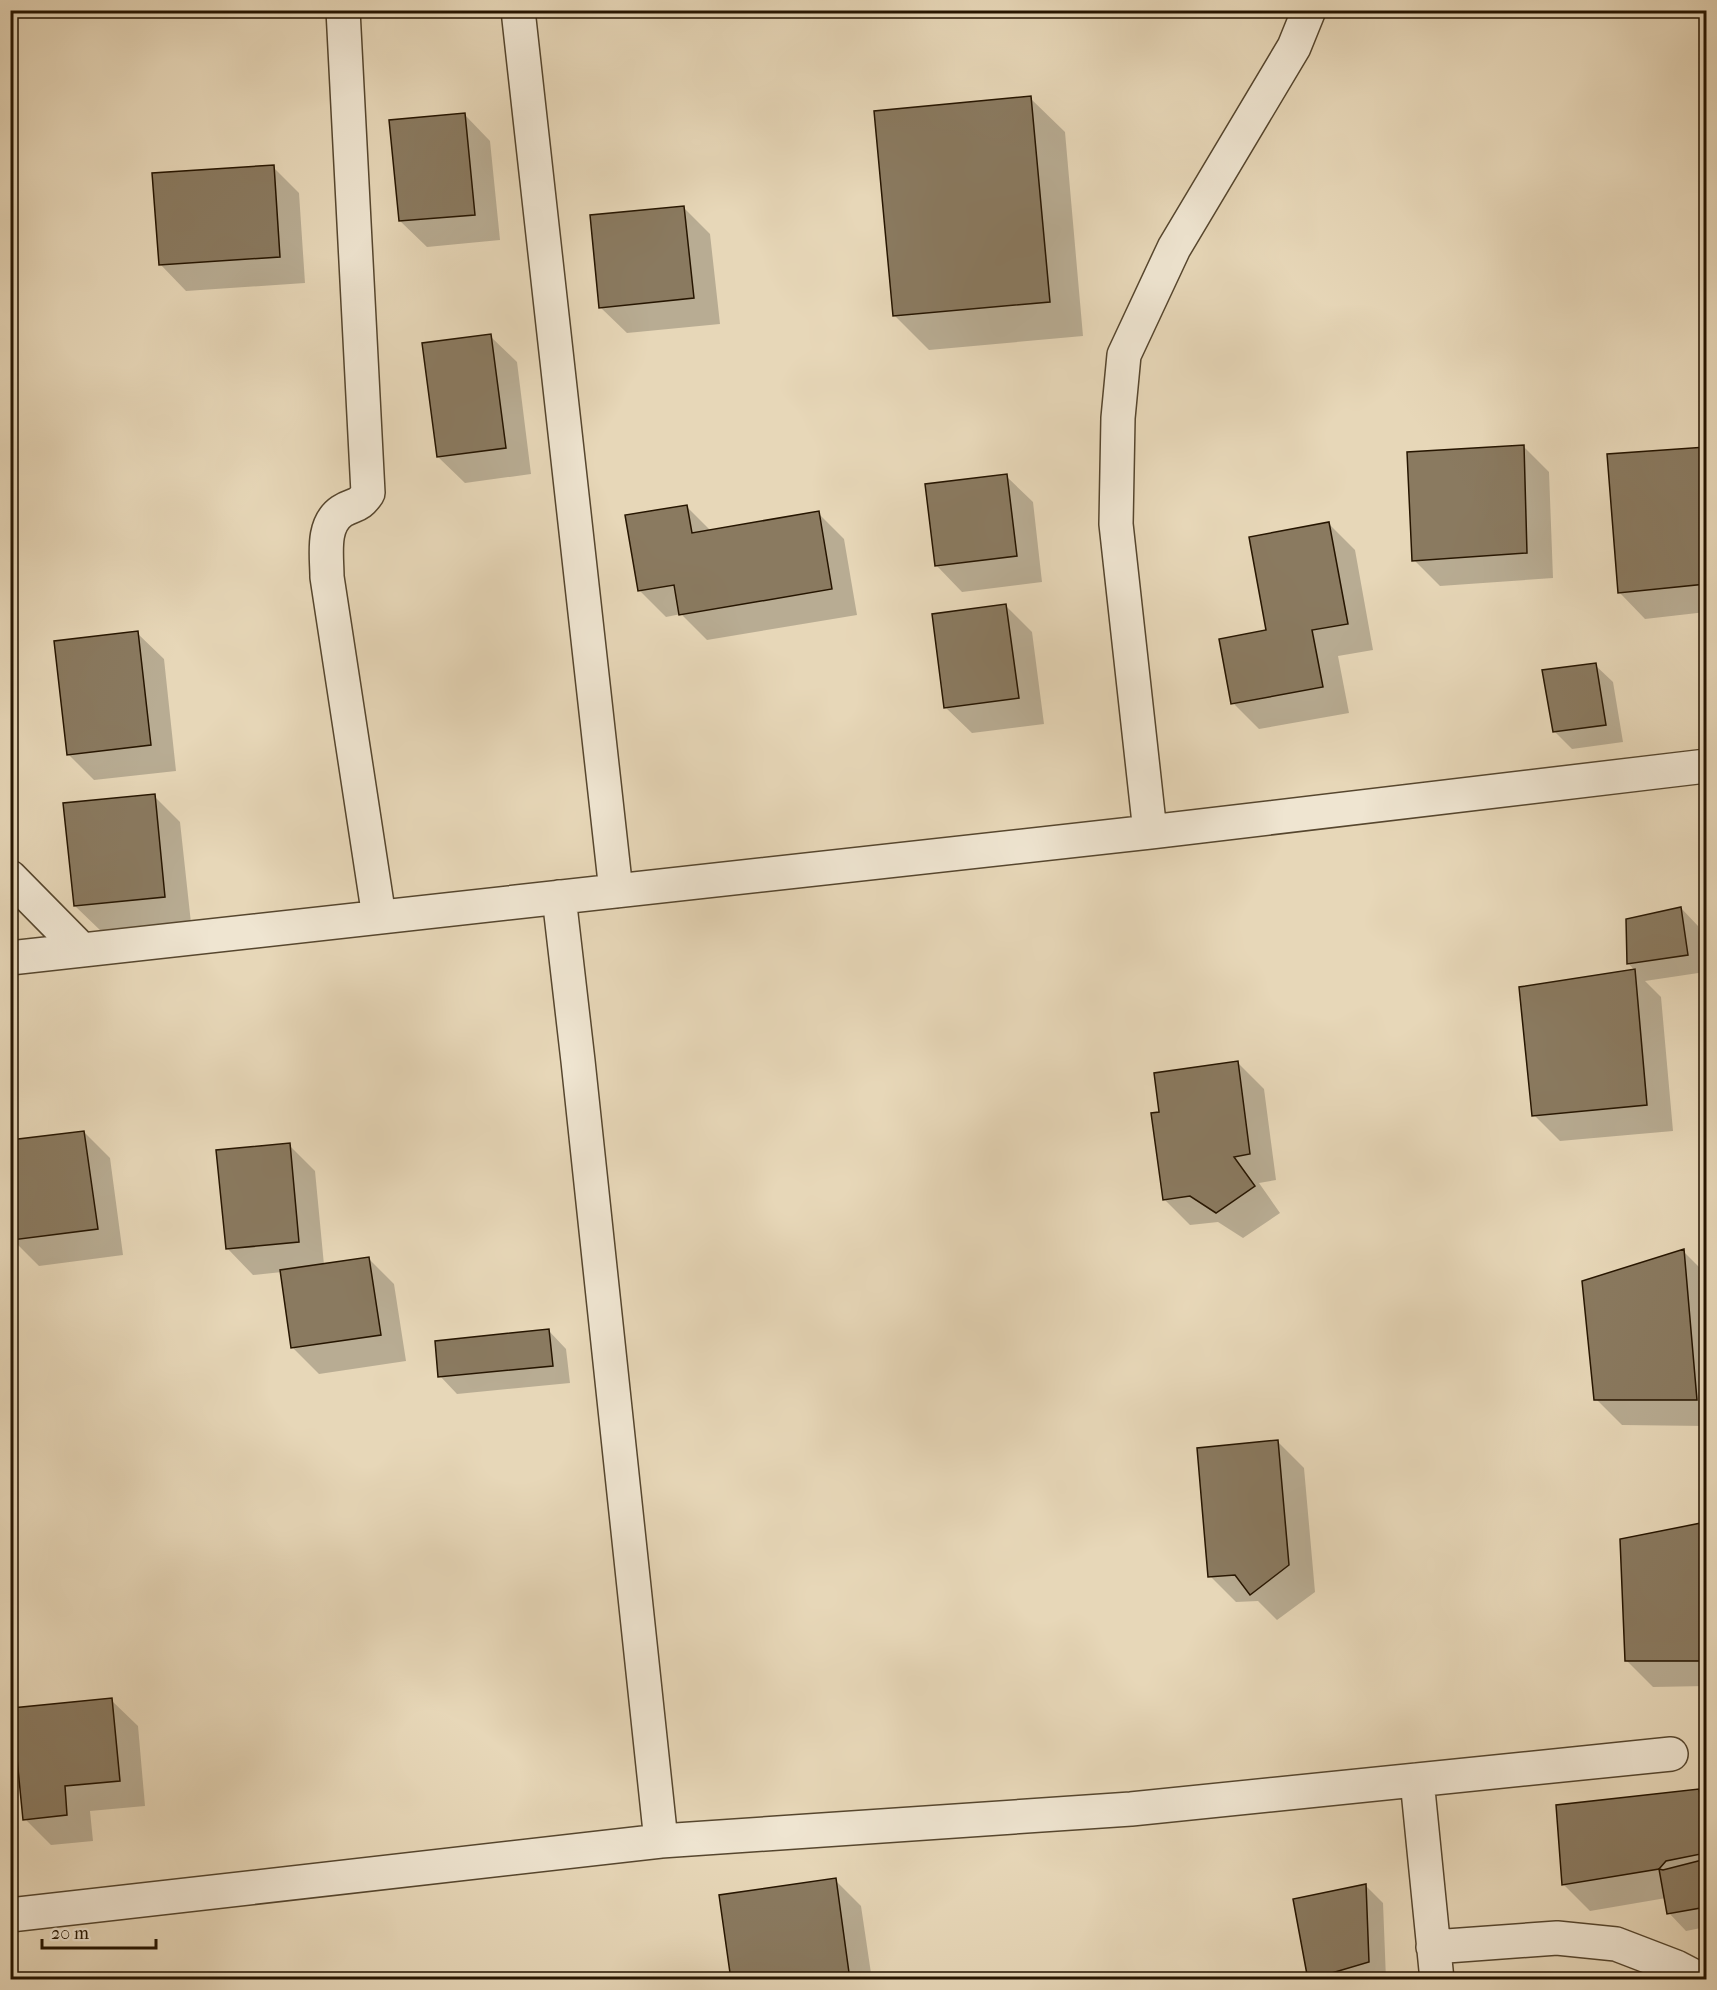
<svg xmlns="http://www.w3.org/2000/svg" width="1717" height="1990" font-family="'IM FELL French Canon',serif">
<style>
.shadow{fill:#0003}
.building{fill:#8a7a60;stroke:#261500;stroke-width:1.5}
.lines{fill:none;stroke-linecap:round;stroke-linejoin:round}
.minor-casing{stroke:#56462e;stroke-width:36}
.minor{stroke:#efe5d1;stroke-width:33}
</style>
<rect width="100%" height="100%" fill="#e7d7b8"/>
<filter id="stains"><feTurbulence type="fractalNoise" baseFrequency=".00333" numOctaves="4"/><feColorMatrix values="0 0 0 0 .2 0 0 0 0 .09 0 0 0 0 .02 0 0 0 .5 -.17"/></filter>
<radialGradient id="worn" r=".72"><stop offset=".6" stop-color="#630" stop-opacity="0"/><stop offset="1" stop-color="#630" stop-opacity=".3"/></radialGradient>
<!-- shadow -->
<path class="shadow" d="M1030 98 1065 132 1083 336 929 350 894 315Z
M464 114 490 141 500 240 427 247 400 221Z
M273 167 299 193 305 283 186 291 160 264Z
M684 208 710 234 720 324 627 333 600 307Z
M490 336 517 362 531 474 465 483 438 457Z
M1523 446 1549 472 1553 578 1440 586 1414 560Z
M1706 449V612L1645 619 1619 592 1608 455Z
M1006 476 1033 502 1042 582 962 592 936 565Z
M686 506 711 531 818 513 844 539 857 615 707 640 681 614 666 617 640 591Z
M1329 524 1355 550 1373 650 1338 656 1349 713 1259 729 1233 703 1268 631Z
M1006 606 1032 632 1044 724 972 733 945 707Z
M137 633 164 659 176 771 94 780 68 754Z
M1595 665 1613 682 1623 742 1572 749 1555 732Z
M154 796 180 822 191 923 102 932 75 906Z
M1681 908 1698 926 1705 972 1645 981 1661 997 1673 1131 1560 1141 1534 1115 1521 989 1635 971 1629 964Z
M1238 1063 1264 1089 1276 1180 1259 1183 1280 1213 1243 1238 1218 1222 1190 1225 1164 1199 1161 1114Z
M84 1132 110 1158 123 1255 39 1266 13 1240 10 1222V1142Z
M289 1145 315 1171 324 1265 368 1258 394 1284 406 1361 319 1374 293 1348 282 1272 253 1275 227 1248Z
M1683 1251 1706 1274V1426L1622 1425 1596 1399Z
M549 1331 566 1349 570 1383 457 1394 440 1376Z
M1278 1442 1304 1468 1315 1592 1277 1620 1258 1601 1236 1602 1210 1576Z
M1706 1523V1686L1653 1687 1627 1661 1622 1540Z
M111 1700 138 1726 145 1806 90 1811 93 1841 51 1845 25 1819Z
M1699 1791 1706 1799V1927L1686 1931 1669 1913 1666 1898 1590 1911 1564 1885 1557 1807Z
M835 1880 861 1906 872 1980H733Z
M1366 1886 1383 1903 1386 1979 1310 1980Z"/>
<!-- building -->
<path class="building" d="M1031 96 1050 302 893 316 874 111Z
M465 113 475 215 399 221 389 120Z
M274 165 280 257 159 265 152 173Z
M684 206 694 298 599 308 590 215Z
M491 334 506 448 437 457 422 343Z
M1524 445 1527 553 1412 561 1407 452Z
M1706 447V584L1618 593 1607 454Z
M1007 474 1017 556 935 566 925 484Z
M687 505 692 533 819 511 832 589 679 615 674 585 638 591 625 515Z
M1329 522 1348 624 1312 630 1323 687 1231 704 1219 639 1266 630 1249 537Z
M1006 604 1019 698 944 708 932 614Z
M138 631 151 745 67 755 54 641Z
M1596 663 1606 725 1553 732 1542 670Z
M155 794 165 897 74 906 63 803Z
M1681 907 1688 955 1627 964 1626 919Z
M1635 969 1647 1105 1532 1116 1519 987Z
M1238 1061 1250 1154 1234 1157 1255 1186 1216 1213 1190 1196 1163 1200 1151 1113 1159 1112 1154 1073Z
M84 1131 98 1229 12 1240 10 1140Z
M290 1143 299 1242 226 1249 216 1150Z
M1684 1249 1697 1400H1594L1582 1281Z
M369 1257 381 1335 291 1348 280 1270Z
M549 1329 553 1366 438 1377 435 1341Z
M1278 1440 1289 1565 1250 1595 1235 1575 1208 1577 1197 1448Z
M1706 1522V1661H1625L1620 1539Z
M112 1698 120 1781 65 1786 67 1815 23 1820 12 1708Z
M1699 1789 1706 1825V1853L1666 1861 1659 1869 1562 1885 1556 1805Z
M1706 1859V1907L1667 1914 1659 1869 1663 1870Z
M836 1878 850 1980H731L719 1895Z
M1366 1884 1369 1962 1308 1980 1293 1899Z"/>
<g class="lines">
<!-- minor casing -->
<g class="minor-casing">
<path id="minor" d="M343 10 368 493C358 508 355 503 342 511 321 525 327 556 327 577L379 917
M518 10 616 891
M1150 832 1116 524 1118 418 1124 355 1174 248 1294 47 1309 10
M10 877 82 950
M559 897 578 1061 661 1841
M10 958 1150 832 1706 766
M1417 1780 1437 1980
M10 1915 661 1841 1131 1809 1671 1754
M1433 1947 1557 1938 1616 1944 1676 1967 1701 1980"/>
</g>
<!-- minor -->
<use href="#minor" class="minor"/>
</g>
<!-- margin -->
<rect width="1717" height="1990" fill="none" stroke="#e7d7b8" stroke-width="36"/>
<rect x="12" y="12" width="1693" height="1966" fill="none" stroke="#261500" stroke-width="3"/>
<rect x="18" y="18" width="1681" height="1954" fill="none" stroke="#261500" stroke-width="1.5"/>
<!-- scale -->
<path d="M42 1939v9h114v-9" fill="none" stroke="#261500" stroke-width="3"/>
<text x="51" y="1939" font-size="18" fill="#261500" stroke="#efe5d1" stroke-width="4.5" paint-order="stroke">20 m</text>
<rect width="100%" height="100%" filter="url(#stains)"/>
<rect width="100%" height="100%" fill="url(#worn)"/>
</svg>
